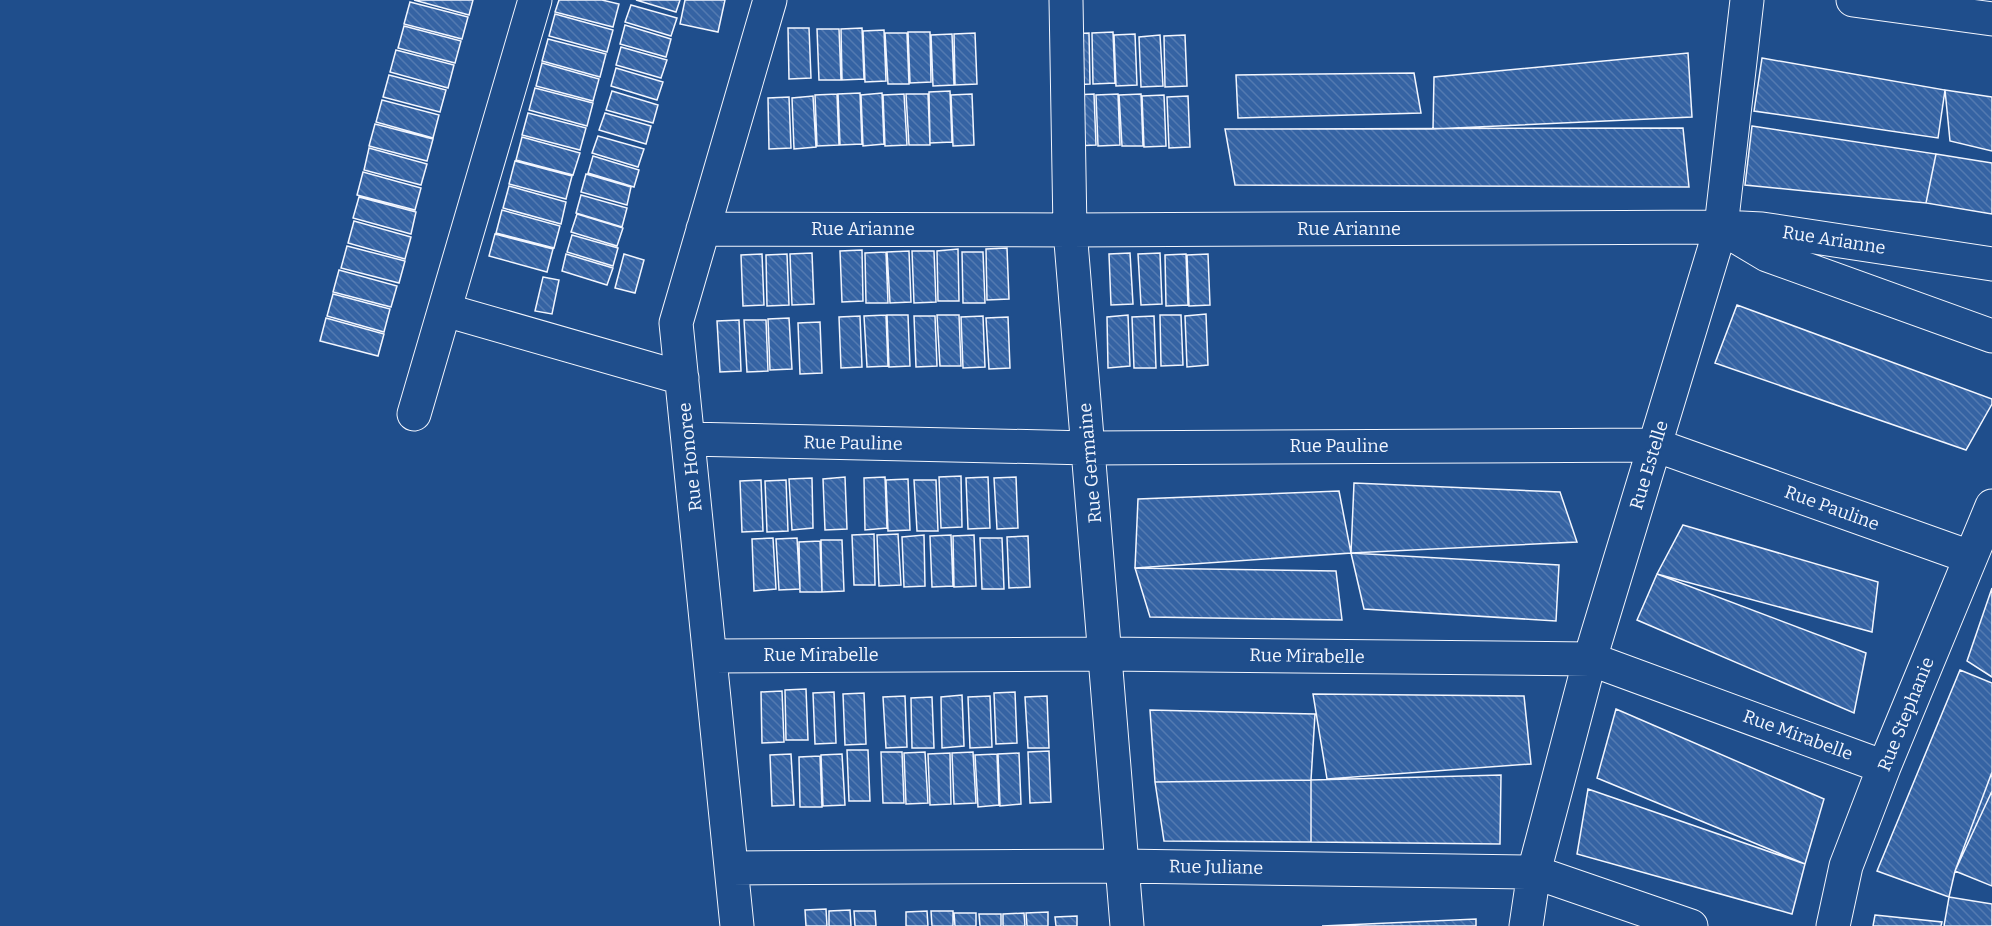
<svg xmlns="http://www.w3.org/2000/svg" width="1992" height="926" font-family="Bitter,serif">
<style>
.building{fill:url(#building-back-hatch);stroke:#f2f6ff;stroke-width:1.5}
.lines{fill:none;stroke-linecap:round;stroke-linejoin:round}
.street-casing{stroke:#f2f6ff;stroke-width:35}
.secondary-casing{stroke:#f2f6ff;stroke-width:35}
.street{stroke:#1f4e8c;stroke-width:33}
.secondary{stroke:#1f4e8c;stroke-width:33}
.labels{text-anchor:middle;stroke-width:4.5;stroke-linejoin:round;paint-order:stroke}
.street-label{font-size:18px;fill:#f2f6ff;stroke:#1f4e8c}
</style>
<defs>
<pattern id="building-back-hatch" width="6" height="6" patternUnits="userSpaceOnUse" patternTransform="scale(1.5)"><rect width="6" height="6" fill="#3563a3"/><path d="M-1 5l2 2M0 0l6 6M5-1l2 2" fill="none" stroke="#537ab1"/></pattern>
</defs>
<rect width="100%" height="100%" fill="#1f4e8c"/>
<!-- building -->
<path class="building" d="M414 0H473L469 15Z
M559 0H602L619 4 613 27 555 12Z
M636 0H680L676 12Z
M685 0H725L718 32 680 24Z
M410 2 468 17 462 39 404 24Z
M631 5 677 18 671 36 625 22Z
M555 14 613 30 607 52 549 36Z
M625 25 671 39 666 57 620 44Z
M404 26 461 41 455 63 398 48Z
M788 28H809L811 78 789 79Z
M862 28 864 79 842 80 841 29Z
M817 29H839L841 80H819Z
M884 30 886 81 865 82 863 31Z
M908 32H930L931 82 910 83Z
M1113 32 1115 83 1093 84 1092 33Z
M885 33H907L909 84H888Z
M975 33 977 84 955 85 954 34Z
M1089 33 1090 84 1069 85 1067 34Z
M952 34 954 85 933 86 931 35Z
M1135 34 1137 85 1116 86 1114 35Z
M1160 35 1163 86 1141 87 1139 37Z
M1185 35 1187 86 1165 87 1164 36Z
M548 39 606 54 600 77 542 61Z
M621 47 667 60 661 78 616 65Z
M396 50 454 65 448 88 390 72Z
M1688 53 1692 117 1433 129 1434 77Z
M1762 58 1945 90 1938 138 1754 111Z
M542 63 599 79 593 101 536 86Z
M616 68 663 82 657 100 611 86Z
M1414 73 1421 113 1238 118 1236 75Z
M389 75 446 90 440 112 383 97Z
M535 88 593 103 587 126 529 110Z
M1945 90 1992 97V151L1950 141Z
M612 91 658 105 653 123 606 110Z
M950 91 952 142 930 143 929 92Z
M860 93 862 144 840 145 838 94Z
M882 93 884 144 863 146 861 95Z
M837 94 839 145 817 146 815 95Z
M904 94 907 145 885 146 883 95Z
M906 94H928L930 145H909Z
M972 94 974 145 953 146 951 95Z
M1094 94 1096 145 1074 146 1072 95Z
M1118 94 1120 145 1098 146 1096 95Z
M1141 94 1143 146H1122L1119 95Z
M1164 95 1166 146 1144 147 1142 96Z
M813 96 816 147 794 149 792 98Z
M1188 96 1190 147 1169 148 1167 97Z
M789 97 791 148 769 149 768 98Z
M382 100 439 115 433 138 376 122Z
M528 113 586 128 580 150 522 135Z
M605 113 651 126 646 144 599 130Z
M375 124 433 139 427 161 369 146Z
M1752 126 1936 154 1926 203 1745 185Z
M1683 128 1689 187 1235 185 1225 129Z
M598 136 644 149 638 167 592 153Z
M522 137 580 153 573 175 516 160Z
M369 148 427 164 421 185 364 170Z
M1936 154 1992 163V214L1926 203Z
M593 156 639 170 634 187 588 173Z
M515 161 572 176 566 199 509 184Z
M363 172 421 188 415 210 357 195Z
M586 174 631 187 627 205 581 192Z
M509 186 566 202 561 224 503 208Z
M581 195 627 208 622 227 576 213Z
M359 197 416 212 411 234 353 218Z
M502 210 560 226 554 248 496 233Z
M577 214 623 228 617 246 571 232Z
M354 221 411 237 405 259 348 243Z
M495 234 553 249 547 272 489 256Z
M572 235 618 248 613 266 567 252Z
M347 246 405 261 399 283 341 268Z
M1007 248 1009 299 987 300 986 249Z
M958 249 959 301H938L937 251Z
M862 250 863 301 842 302 840 251Z
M909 251 911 302 890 303 887 252Z
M912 251H934L936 302 914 303Z
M886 252 888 303H866L865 253Z
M962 252H983L985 303H963Z
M812 253 814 304 792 305 790 254Z
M1130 253 1133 304 1111 305 1109 254Z
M1160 253 1162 304 1141 305 1138 254Z
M566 254 613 268 607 285 562 271Z
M624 254 644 260 635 293 615 288Z
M762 254 764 305 743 306 741 255Z
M787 254 789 305 767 306 766 255Z
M1186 254 1188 305 1166 306 1165 255Z
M1208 254 1210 305 1189 306 1187 255Z
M339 270 397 286 391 307 333 292Z
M543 277 559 280 552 314 535 311Z
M333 294 390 309 384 332 327 316Z
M1737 305 1992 399V404L1966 450 1715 363Z
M1206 314 1208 365 1187 367 1185 316Z
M886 315 888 366 867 367 864 316Z
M887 315H908L910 366 889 367Z
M937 315H959L961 366H940Z
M1128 315 1130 366 1108 368 1107 317Z
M1160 315H1181L1183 365 1161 366Z
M860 316 862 367 841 368 839 317Z
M914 316H935L937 366 916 367Z
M983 316 985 367 963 368 961 317Z
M1154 316 1156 368H1134L1132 317Z
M1008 317 1010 368 989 369 986 318Z
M326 318 384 334 378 356 320 341Z
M789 318 792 369 770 370 768 319Z
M739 320 741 371 720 372 717 321Z
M744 320H766L768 371 747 372Z
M820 322 822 373 800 374 798 323Z
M961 476 962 527 941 528 939 477Z
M845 477 847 529 825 530 823 479Z
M885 477 887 528 865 530 864 478Z
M988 477 990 528 968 529 966 478Z
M1016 477 1018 528 997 529 994 478Z
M812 478 813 528 792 530 789 479Z
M908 479 910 530 888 531 886 480Z
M761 480 763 531 742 532 740 481Z
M786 480 788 531 767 532 765 481Z
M914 480H936L938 531H917Z
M1354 483 1560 492 1577 542 1351 553Z
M1339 491 1351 553 1135 568 1138 499Z
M1683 525 1878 582 1872 632 1657 574Z
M874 534 875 585H854L852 535Z
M898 534 901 585 879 586 877 535Z
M924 535 925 586 904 587 902 537Z
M951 535 953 586 932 587 930 536Z
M974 535 976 586 954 587 953 536Z
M1028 536 1030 587 1009 588 1007 537Z
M773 538 776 589 754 591 752 539Z
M797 538 800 589 779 590 776 539Z
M980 538H1002L1004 589H982Z
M821 540H842L844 591 822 592Z
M820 541 822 592H800L799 542Z
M1351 553 1559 565 1556 621 1364 609Z
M1135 568 1336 571 1342 620 1150 617Z
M1657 574 1866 653 1854 713 1637 620Z
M1992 588V677L1967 661Z
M1960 670 1992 683V791L1955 871 1949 897 1877 871Z
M806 689 808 740H786L785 690Z
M782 691 784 742 762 743 761 692Z
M834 692 836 743 815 744 813 693Z
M1015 692 1017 743 996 744 994 693Z
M864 693 866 744 845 745 843 694Z
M1313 694 1524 696 1531 764 1327 779Z
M962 695 964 746 942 748 941 697Z
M905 696 907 747 886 748 883 697Z
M990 696 992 747 970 748 968 697Z
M1047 696 1049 748H1028L1025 697Z
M932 697 934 748H912L911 698Z
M1616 709 1824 799 1805 864 1597 778Z
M1150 710 1315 714 1311 780 1155 782Z
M847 750H868L870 801H849Z
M1049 751 1051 802 1030 803 1028 752Z
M881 752H902L904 803H883Z
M925 752 928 803 906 804 904 753Z
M973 752 976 803 954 804 952 753Z
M950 753 951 804 930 805 928 754Z
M1019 753 1021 804 1000 806 998 754Z
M791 754 794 805 772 806 770 755Z
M842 754 845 805 823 806 821 755Z
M997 754 999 805 978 807 975 755Z
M820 756 822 807H800L799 757Z
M1992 772V886L1955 871Z
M1501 775 1500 844 1311 842V780Z
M1311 780V842L1164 841 1155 782Z
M1588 789 1805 864 1792 914 1577 854Z
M1949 897 1992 904V926H1944Z
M826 909 827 926H806L805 910Z
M850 910 851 926H829V911Z
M854 911H875L876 926H855Z
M927 911 928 926H906V912Z
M931 911H953V926H932Z
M1048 912V926H1027L1026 913Z
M954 913H976V926H955Z
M1024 913 1025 926H1003V914Z
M979 914H1001V926H980Z
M1875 915 1942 922 1941 926H1873Z
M1077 916V926H1056L1055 917Z
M1476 919V926H1322Z"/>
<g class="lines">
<!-- street casing -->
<g class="street-casing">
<path id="street" d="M1066 0 1070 230 1127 926
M703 229 1070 230 1721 227 1762 229 1992 264
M1725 230 1767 255 1992 336
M445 310 682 378
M414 414 535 0
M688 439 1089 448 1655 445 1970 557
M711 656 1105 654 1590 659 1884 767
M731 868 1122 866 1534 872 1691 926
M737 926 676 323 770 0
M1526 926 1534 872 1590 659 1721 227 1747 0
M1833 926 1846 866 1884 767 1992 506"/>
</g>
<!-- secondary casing -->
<g class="secondary-casing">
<path id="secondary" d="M1853 0 1992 19"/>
</g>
<!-- street -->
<use href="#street" class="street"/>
<!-- secondary -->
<use href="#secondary" class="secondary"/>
</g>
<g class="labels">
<!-- street labels -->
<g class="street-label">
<text x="863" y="235">Rue Arianne</text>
<text x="1349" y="235">Rue Arianne</text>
<text transform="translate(1834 240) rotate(9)" y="6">Rue Arianne</text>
<text transform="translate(853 443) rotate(1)" y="6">Rue Pauline</text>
<text x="1339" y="452">Rue Pauline</text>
<text transform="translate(690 457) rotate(-96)" y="6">Rue Honoree</text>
<text transform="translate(1090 463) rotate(-95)" y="6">Rue Germaine</text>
<text transform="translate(1649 465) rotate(-73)" y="6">Rue Estelle</text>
<text transform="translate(1832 508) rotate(20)" y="6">Rue Pauline</text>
<text x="821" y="661">Rue Mirabelle</text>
<text transform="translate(1307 656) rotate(1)" y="6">Rue Mirabelle</text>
<text transform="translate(1906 714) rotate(-68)" y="6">Rue Stephanie</text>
<text transform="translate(1798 735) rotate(20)" y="6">Rue Mirabelle</text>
<text transform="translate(1216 867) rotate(1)" y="6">Rue Juliane</text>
</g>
</g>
</svg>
